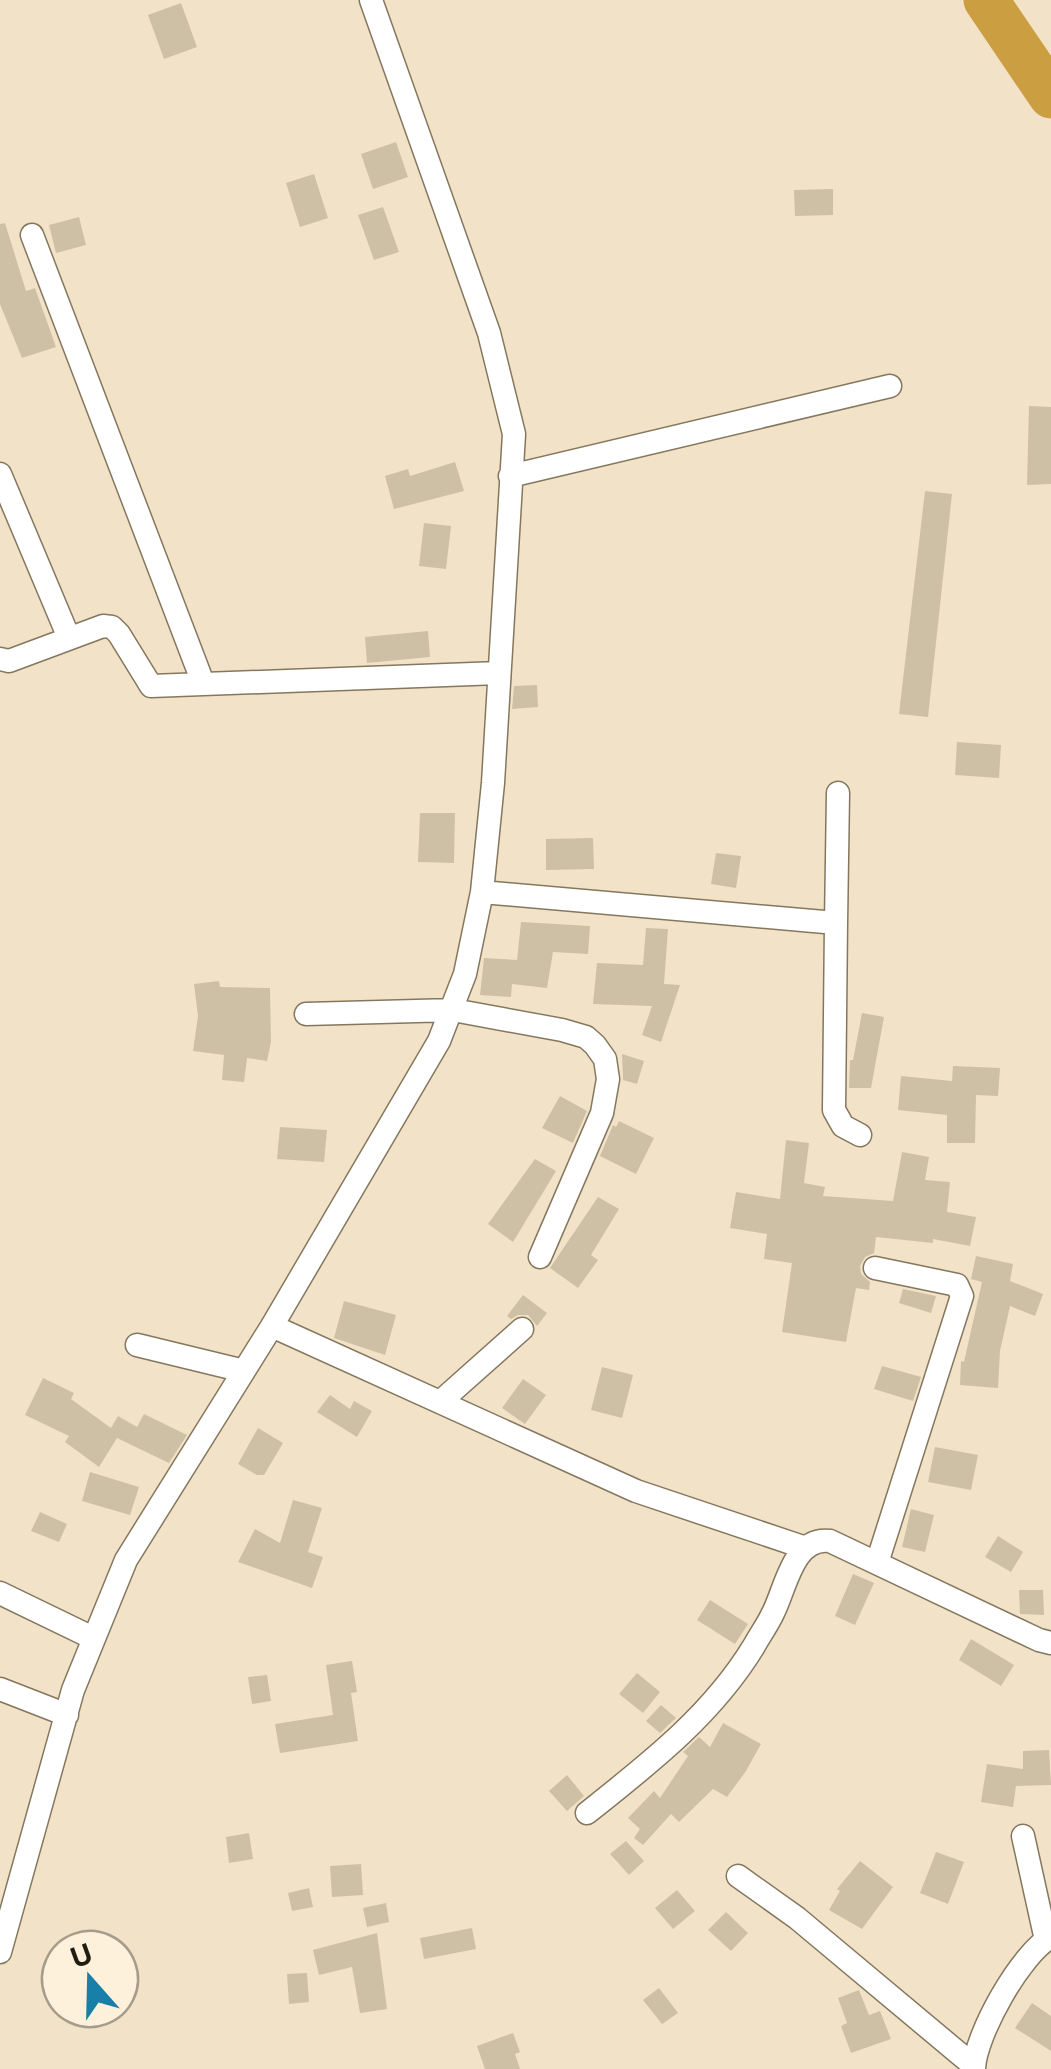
<svg xmlns="http://www.w3.org/2000/svg" width="1051" height="2069" font-family="Inter,sans-serif">
<style>
.lines{fill:none;stroke-linecap:round;stroke-linejoin:round}
.river{stroke:#cc9e42;stroke-width:45}
.building{fill:#cec0a5}
.street-casing{stroke:#84775e;stroke-width:25}
.street{stroke:#fff;stroke-width:22}
</style>
<rect width="100%" height="100%" fill="#f2e3c8"/>
<g class="lines">
<!-- river -->
<path class="river" d="M986 0 1051 96"/>
</g>
<!-- building -->
<path class="building" d="M181 3 197 47 164 59 148 15Z
M396 142 408 177 373 189 361 154Z
M314 174 328 218 300 227 286 183Z
M833 189V215L795 216 794 190Z
M383 207 399 252 374 260 358 215Z
M79 217 86 245 56 253 49 225Z
M5 223 26 291 35 288 56 347 22 358 0 304V224Z
M1029 406 1051 407V484L1027 485Z
M455 462 464 491 394 509 385 476 408 469 410 476Z
M925 491 952 494 928 717 899 714Z
M424 523 451 526 446 569 419 566Z
M428 631 430 657 367 663 365 637Z
M537 685 538 707 512 709 514 686Z
M957 742 1001 745 999 778 955 775Z
M420 813H455L454 863 418 862Z
M593 838 594 869 546 870V839Z
M716 853 741 856 736 888 711 884Z
M521 922 590 926 588 954 553 952 547 988 512 984 511 997 480 995 484 958 517 960Z
M646 928 668 929 664 984 680 985 661 1042 642 1035 652 1006 593 1004 597 963 643 965Z
M219 981 220 987 270 988 271 1042 267 1061 247 1058 244 1082 222 1080 224 1055 193 1051 198 1016 194 984Z
M862 1013 884 1017 871 1088H849L850 1060H853Z
M622 1054 644 1061 637 1084 623 1080Z
M953 1066 1000 1068 998 1096 976 1095 975 1143H947V1115L898 1110 901 1076 952 1081Z
M560 1096 587 1111 573 1143 542 1128Z
M619 1121 654 1138 636 1174 600 1156 613 1125 616 1127Z
M280 1127 327 1130 324 1162 277 1159Z
M786 1140 809 1143 804 1183 825 1187 823 1196 893 1201 902 1152 929 1157 925 1180 950 1182 947 1212 976 1217 970 1246 933 1239V1243L876 1237 874 1253 865 1257 860 1266 861 1274 870 1282 869 1290 856 1288 846 1342 782 1332 792 1263 764 1259 767 1234 730 1228 736 1192 780 1199Z
M535 1159 556 1171 513 1242 488 1224Z
M598 1197 619 1209 591 1255 598 1260 578 1288 550 1268Z
M976 1256 1013 1264 1010 1281 1043 1294 1035 1316 1010 1306 1000 1351 998 1388 960 1385 961 1361 964 1362 982 1282 971 1279Z
M903 1289 936 1296 931 1313 899 1303Z
M523 1295 547 1313 537 1326 528 1315H518L511 1319 507 1316Z
M344 1301 396 1315 385 1355 334 1338Z
M882 1366 921 1377 913 1401 874 1389Z
M602 1367 633 1375 622 1418 591 1410Z
M43 1378 74 1393 71 1399 111 1428 118 1416 137 1427 144 1414 187 1435 169 1463 117 1438 99 1467 65 1442 69 1436 25 1415Z
M523 1379 546 1395 525 1424 502 1408Z
M330 1395 350 1409 354 1401 372 1411 357 1437 317 1412Z
M258 1428 283 1443 264 1475H257L238 1464Z
M935 1447 978 1455 971 1490 928 1482Z
M90 1472 139 1487 130 1515 82 1501Z
M293 1500 322 1508 308 1552 323 1557 312 1588 238 1562 255 1529 280 1543Z
M911 1509 934 1515 925 1552 902 1547Z
M40 1512 67 1524 59 1542 31 1531Z
M998 1536 1023 1552 1011 1572 985 1557Z
M853 1574 874 1583 855 1625 835 1616Z
M1019 1590H1043L1044 1615 1020 1614Z
M710 1600 748 1624 735 1644 697 1620Z
M971 1639 1014 1665 1001 1686 959 1660Z
M352 1661 357 1692 351 1693 358 1741 280 1753 275 1724 333 1715 326 1665Z
M637 1673 660 1692 643 1713 619 1694Z
M267 1675 271 1701 252 1704 248 1677Z
M661 1705 676 1718 660 1733 646 1721Z
M723 1723 761 1744 746 1771 727 1797 713 1789 679 1822 671 1814 643 1845 634 1838 640 1829 628 1818 654 1791 660 1798 688 1756 683 1752 699 1737 710 1747Z
M1049 1750 1051 1785 1016 1786 1013 1807 981 1802 987 1764 1023 1769V1751Z
M567 1775 584 1796 567 1811 549 1791Z
M249 1833 253 1859 229 1863 226 1837Z
M626 1841 644 1861 629 1875 610 1854Z
M936 1852 964 1862 948 1904 920 1893Z
M860 1861 893 1887 862 1929 829 1910 840 1891 837 1889Z
M361 1864 363 1895 332 1897 330 1866Z
M309 1888 313 1907 292 1911 288 1893Z
M677 1890 695 1911 673 1929 655 1908Z
M386 1903 389 1922 367 1927 363 1908Z
M726 1912 748 1933 731 1951 708 1930Z
M472 1928 476 1949 424 1959 420 1938Z
M377 1933 387 2009 360 2013 352 1967 319 1975 313 1950Z
M307 1973 309 2002 289 2004 287 1974Z
M659 1988 678 2013 662 2024 643 2000Z
M859 1990 869 2015 880 2011 891 2039 851 2053 841 2026 847 2023 838 1998Z
M1032 2003 1051 2016V2051L1015 2028Z
M513 2033 520 2052 515 2054 520 2069H485L477 2046Z"/>
<g class="lines">
<!-- street casing -->
<g class="street-casing">
<path id="street" d="M32 235 203 683
M0 474 69 638
M510 476 890 386
M0 659 9 661 103 626 112 627 119 634 151 686 499 673
M482 892 836 923 838 793
M836 923 834 1110 843 1126 860 1135
M306 1014 453 1010 562 1030 586 1037 595 1045 605 1059 608 1079 602 1113 540 1257
M875 1268 957 1285 962 1296 877 1563
M272 1326 636 1491 806 1548
M137 1345 244 1371
M440 1402 522 1329
M0 1593 93 1638
M0 1689 67 1715
M587 1813C650 1763 712 1715 754 1646 760 1635 768 1624 773 1613 786 1588 793 1536 830 1541L1039 1640 1051 1643
M1023 1836 1046 1940
M738 1876 797 1918 974 2066
M0 1952 73 1690 126 1560 272 1326 439 1041 465 974 482 892 493 783 514 434 489 333 371 0
M974 2069C975 2035 1021 1953 1051 1937"/>
</g>
<!-- street -->
<use href="#street" class="street"/>
</g>
<!-- north arrow -->
<g transform="translate(90 1979) rotate(340)"><circle r="48" fill="#fdf1db" stroke="#a59c8b" stroke-width="2.5"/>
<path d="M0-8L18 38L0 25L-18 38Z" fill="#187fa9"/>
<text y="-15" font-size="28" font-weight="bold" text-anchor="middle" fill="#221d13">U</text>
</g>
</svg>
